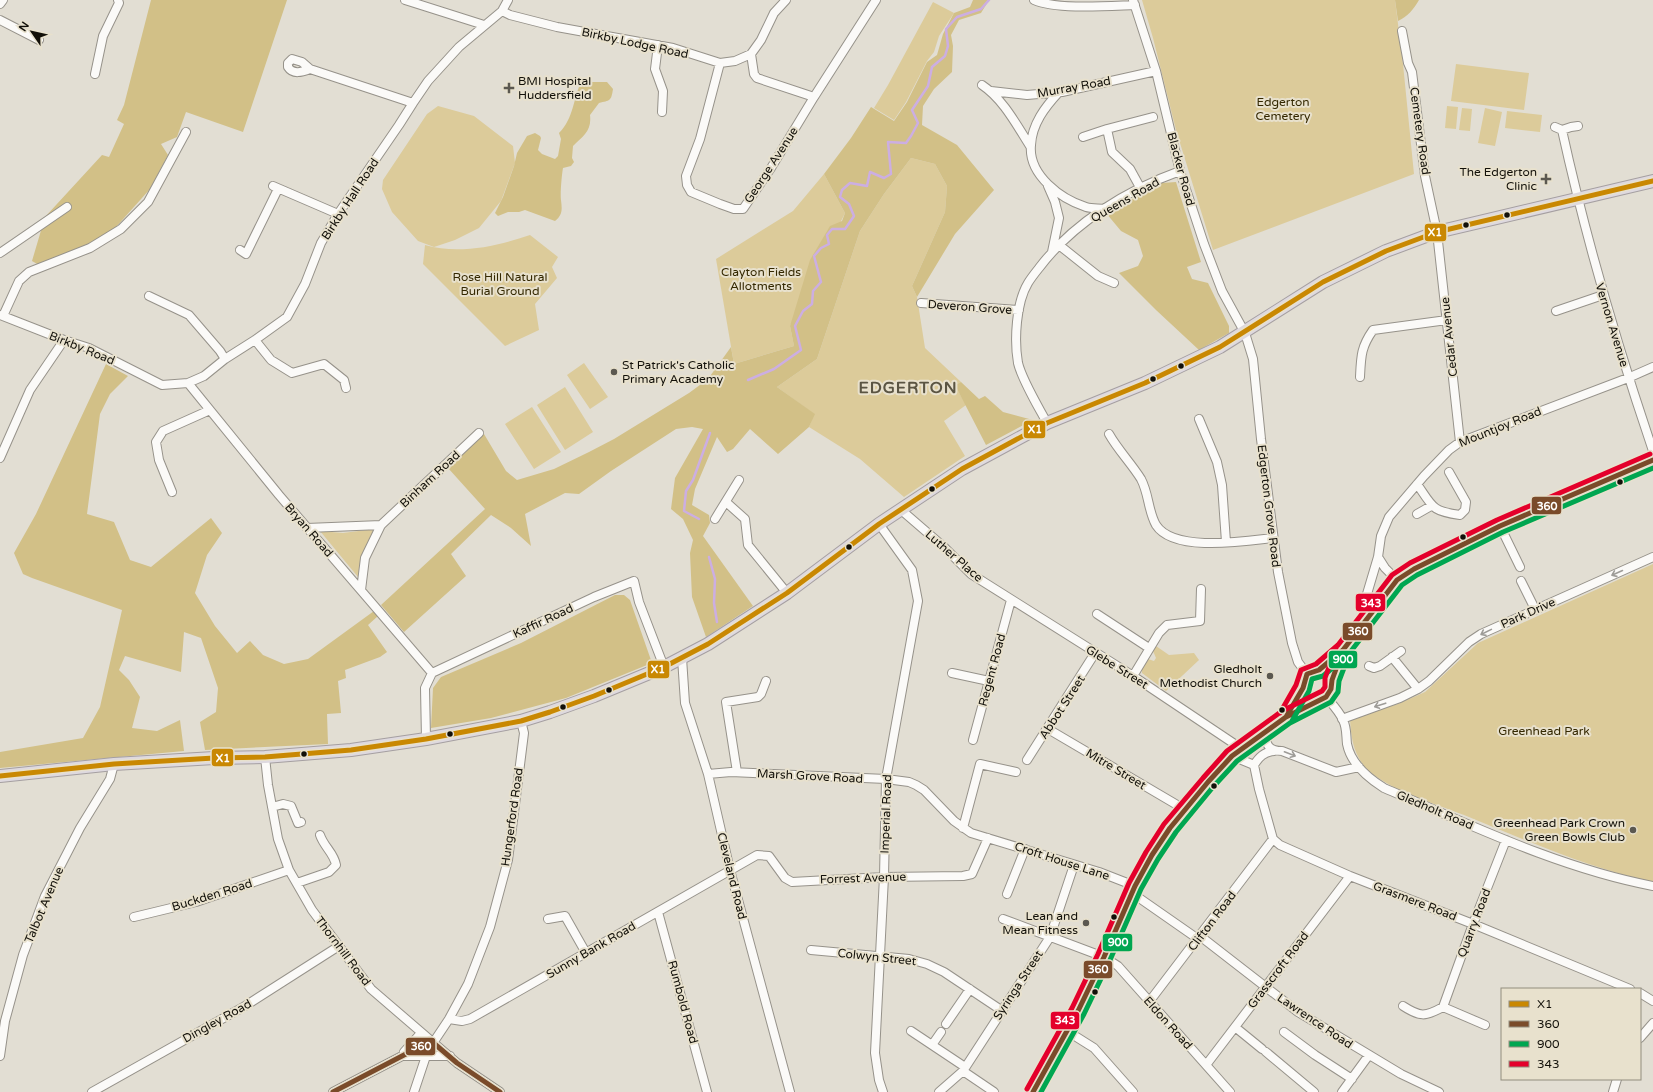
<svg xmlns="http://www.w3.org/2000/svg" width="1653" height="1092" font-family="'Varela Round',sans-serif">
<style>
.green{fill:#dccb9a}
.forest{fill:#d2c087}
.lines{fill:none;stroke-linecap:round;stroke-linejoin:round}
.stream{stroke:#ccaee2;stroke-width:2.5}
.minor-casing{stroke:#96928a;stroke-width:10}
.highway-casing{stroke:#a59fa1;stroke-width:14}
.minor{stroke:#fbfaf8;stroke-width:8}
.highway{stroke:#ded9df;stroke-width:12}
.bus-1-casing{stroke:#e8e1cd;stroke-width:8}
.bus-2-casing{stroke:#e8e1cd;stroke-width:8}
.bus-3-casing{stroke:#e8e1cd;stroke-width:8}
.bus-4-casing{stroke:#e8e1cd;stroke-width:8}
.bus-1{stroke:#c98802;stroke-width:5}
.bus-2{stroke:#7a4b2a;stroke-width:5}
.bus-3{stroke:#00a651;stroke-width:5}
.bus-4{stroke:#e4002b;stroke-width:5}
.oneway{stroke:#9e9c98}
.poi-dot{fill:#5b5850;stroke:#e8e1cd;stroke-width:1.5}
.bus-dot{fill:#121009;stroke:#e8e1cd;stroke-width:1.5}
.labels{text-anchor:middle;stroke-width:4;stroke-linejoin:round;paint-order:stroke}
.street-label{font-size:12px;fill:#121009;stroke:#e8e1cd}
.poi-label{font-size:12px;fill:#121009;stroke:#e8e1cd;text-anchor:end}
.park-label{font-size:12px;fill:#342800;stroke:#e8e1cd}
.district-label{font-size:16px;font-weight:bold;letter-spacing:1px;fill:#5b5543;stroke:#e8e1cd}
.line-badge{stroke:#e8e1cd;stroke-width:1.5}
.badge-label{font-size:11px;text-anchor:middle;font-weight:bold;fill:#fff}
</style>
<rect width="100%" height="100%" fill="#e2ded3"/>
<!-- green -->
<path class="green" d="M1142 0H1395L1403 64 1414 174 1213 250 1176 130 1153 38Z
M933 2 954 13 939 36 934 52 927 61 906 102 894 120 874 108 888 85Z
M1456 64 1529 73 1524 110 1451 101Z
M438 106 474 116 513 146 515 163 501 201 479 228 455 240 434 247 418 241 392 212 382 189 383 180 427 114Z
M1447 106 1458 107 1456 129 1445 128Z
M1462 108 1472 109 1470 131 1459 130Z
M1485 108 1502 112 1495 146 1478 143Z
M1507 111 1542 115 1540 132 1505 128Z
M911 158 935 164 947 186 945 212 912 286 917 297 925 348 961 382 955 385 966 405 944 421 965 456 904 497 860 459 809 427 814 414 777 387 817 359 860 231 884 194Z
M824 174 845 213 790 326 794 346 734 364 716 259 793 211Z
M530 235 558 257 552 267 557 278 535 304 539 330 505 346 423 264 425 245C459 255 497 246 530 235Z
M584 363 608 397 590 409 567 375Z
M565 387 593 432 565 450 537 405Z
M532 407 561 452 534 469 505 424Z
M374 529 362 557 358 577 320 531 343 533Z
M1653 564V882C1587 868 1526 840 1464 815 1435 804 1393 791 1370 772 1354 758 1351 739 1350 719L1398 704 1425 692 1478 643Z
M1156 646 1169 655 1194 653 1199 660 1166 691 1142 673V666L1148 659 1154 661 1156 658 1153 651Z"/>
<!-- forest -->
<path class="forest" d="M151 0H287L243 132 186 112 177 137 161 144 168 155 150 189 116 227 87 246 39 265 32 261 45 217 102 155 109 157 124 124 117 120 124 105Z
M973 0H989L981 13 959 20 951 35 953 46 952 72 934 89 923 106 922 125 957 145 994 190 955 234 917 297 912 286 945 212 947 186 935 164 911 158 884 194 860 231 817 359 777 387 815 414 809 427 778 454 750 429 733 449 727 452 717 437 695 489 692 505 709 515 710 523 703 536 753 606 706 637 692 597 690 553 693 540 683 519 671 509 675 478 703 429 692 427 676 429 611 471 579 494 565 493 525 514 531 546 511 528 491 515 451 554 466 576 404 632 381 605 485 509 448 468 484 434 506 471 517 480 554 469 589 452 614 439 689 393 708 379 731 347 734 364 794 346 790 326 810 260 830 226 842 221 845 213 824 174 851 138 871 107 894 121 907 102 927 62 937 55 943 34 954 13 970 7Z
M1395 0H1419C1414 9 1407 17 1398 21Z
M581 82H607L613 89C611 102 610 100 599 103L590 115C592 131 583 136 573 146L572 158 574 162 571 166 563 168C562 173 560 194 561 200 562 209 563 215 555 221L525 210 519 212H508L498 216 495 213 503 197 514 166 517 153 527 136 535 133 540 136 541 138 538 150 542 154 555 159 558 156 561 139 559 133C574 118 573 99 581 82Z
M1176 182 1201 262 1187 267 1192 279 1208 283 1229 326V333L1199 350 1156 310 1119 273 1138 266 1143 256 1138 240 1121 231 1106 213 1162 183Z
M106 364 128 376 110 394 100 414 87 514 114 522 130 560 151 567 211 518 222 533 207 555 195 593 215 626 237 653 250 641 263 655 284 664 308 659 374 611 378 616 368 625 387 652 380 657 345 670 346 678 338 681 341 713 327 714 328 744 205 750 200 722 216 712 218 688 201 638 184 632 181 672 125 656 119 670 129 680 140 697 132 728 157 731 180 720 184 751 0 768V752L83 738 100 707 122 610 32 578 23 574 14 553 36 514Z
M961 382 979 399 985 396 1003 412 1033 420 986 445 955 385Z
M615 595H624L630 600 652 663 566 698 491 718 431 728 433 688 441 677 521 643Z"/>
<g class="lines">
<!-- stream -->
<path class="stream" d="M748 380 774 369 801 350 795 326 803 311 812 304 813 291 821 282 814 256 821 248 829 244 827 235 832 229H845L854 216 849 204 840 197 842 190 850 183 867 186 870 172 884 178 891 174 888 142 906 143 911 136 918 123 912 110 928 86 932 67 945 56 948 46 946 29 957 17 981 9 989 0
M699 519 684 511 686 491 693 480 710 433
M709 557 715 579 714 603 717 622"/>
<!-- minor casing -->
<g class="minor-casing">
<path id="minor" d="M405 0 484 25
M1034 0C1057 10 1108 6 1135 5
M1133 0 1156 71 1180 171 1204 244 1222 291 1245 333 1253 359 1261 439 1278 572 1292 643 1298 662 1307 674
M0 4 3 0
M502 11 510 15 557 27 673 48 720 63 735 61 751 54 761 40 774 13 786 0
M0 20 39 40
M1402 31 1408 63 1412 72 1425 176 1437 232 1460 442
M658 45 655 69 663 91 662 112
M751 54 754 74 757 78 814 97
M720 63 700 139 686 176 687 185 691 192 720 204 734 209H743L771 168 814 97 876 0
M310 69 302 62 292 59 288 63V67C293 75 302 72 310 69L413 103
M95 74 103 36 119 3 118 0
M982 85C1003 99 1016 124 1030 146
M991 91 1027 95 1062 92 1156 71
M1059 92C1045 107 1032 124 1031 145 1028 175 1061 199 1086 207 1092 209 1099 208 1105 209
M1555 127 1562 130 1571 127 1578 126
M1562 130C1586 239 1617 345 1653 451
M1083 137 1107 129
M273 186 338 214
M1048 186 1055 202 1059 218 1052 252
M1141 189 1130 169 1112 152 1107 129 1153 117
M1059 245 1098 276 1114 283
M240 250 246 254 278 189
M0 253 67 207
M149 296 189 315 220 351 225 359
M921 303 1019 310
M1556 311 1603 295
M0 315 64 340 89 348 162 385 188 383 204 376 225 359 255 340 287 317 305 284 321 243 338 214 399 125 413 103 428 81 459 47 502 11 508 0
M3 316 19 281 29 272 90 248 121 229 148 202 186 132
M255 340 271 360 292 373 324 364 344 380 346 388
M1360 377C1361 356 1361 347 1373 330L1447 320
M188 383 279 495 432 673
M1199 419 1217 462 1222 485 1226 542
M1047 423C1039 408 1022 380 1018 363 1014 340 1016 303 1028 283 1031 278 1035 273 1039 268 1073 223 1127 190 1180 171
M1109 434C1118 450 1131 463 1141 479 1149 494 1148 511 1156 525 1174 553 1246 541 1273 538
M0 458 30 390 64 340
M1417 484C1433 507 1431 511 1460 515L1465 510 1466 502 1449 472
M172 492 159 460 156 442 163 431 210 410
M726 502 745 519 748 545 787 593
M900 509 944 547 971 574 1133 676 1242 749
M1417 514 1431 506
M715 519 739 480
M879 524 912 570 918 601 886 779 884 877 875 1053 879 1080 883 1092
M1500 526 1520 567
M307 528 381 525
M1378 557 1385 568 1397 580
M1521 581 1535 609
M361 590 365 558 381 525 479 433
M1367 594 1378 557 1381 536 1389 517 1424 476 1449 450 1460 442 1628 378 1653 367
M1097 614 1149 648
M1392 657 1418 689
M682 658 685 703 708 774 730 870 790 1092
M1369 666 1374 668 1380 666 1401 651
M952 673 989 681
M1133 676 1159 633 1167 625 1200 621 1201 589
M1326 697C1332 704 1339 711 1343 720 1347 728 1346 735 1347 744 1351 764 1368 778 1384 788 1471 825 1559 868 1653 886
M1342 719 1400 698 1418 689 1429 681 1469 642 1481 634 1653 557
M1048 729 1184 809
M1266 732C1265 745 1269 751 1282 751L1336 772 1359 767
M426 739 425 688 432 673 594 597 634 581 639 602 664 667
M973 740 1011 600
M1274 751C1264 752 1259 757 1254 765L1259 789 1273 839 1280 845 1350 876 1473 924 1630 989
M1232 756 1254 765
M265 757 268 785 278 839 289 870 312 910 371 989 457 1063 500 1092
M1027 760 1095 653
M737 772 726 702 758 697 761 694 766 681
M708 774 731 772 886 779 909 782 916 785 924 790 954 821 971 833 1099 872 1135 886
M272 807 283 804 291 806 298 823 301 822
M963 828 980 764 1016 772
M297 883 329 872 336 865C334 853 324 847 320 835
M1132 893 1198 939
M1007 894 1025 849
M658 912 707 1092
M134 917 196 902 289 870
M548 919 565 916 586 953
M1003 919 1104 957 1118 966 1230 1092
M1200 936 1298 1012 1401 1074 1439 1092
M811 950 909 959 927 964 944 972 1001 1010
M1640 993 1653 1001
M1149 1002 1273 839
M1403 1006C1420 1017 1425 1017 1443 1007L1473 924 1506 840
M1443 1007 1485 1025
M449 1019 462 1021 470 1019 757 855 769 856 785 878 792 882 884 877 963 876 972 874 988 838
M946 1024 970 989
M1235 1027 1262 1049
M911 1031 965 1067
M1067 1031 1094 1048 1133 1092
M1284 1032 1315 1055 1352 1079
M1640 1038 1653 1023
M433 1043 449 1019 468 984 490 927 508 860 524 733 521 721
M932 1045 941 1032
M404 1052 421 1033
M1266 1052 1314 1092
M0 1056 5 1021 23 955 45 896 80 828 110 779 114 764
M404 1056H450
M1206 1065 1350 876
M963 1071 994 1092
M92 1092 245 1006 339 946
M333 1092 427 1043 430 1040
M414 1092 426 1056
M939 1092 963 1071 1050 937 1074 865
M1342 1092 1369 1055
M1613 1092 1617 1079"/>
</g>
<!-- highway casing -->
<g class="highway-casing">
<path id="highway" d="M1319 670 1343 650 1397 580 1414 569 1536 510 1653 460
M1303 685a15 15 0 1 1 30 0a15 15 0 1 1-30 0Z
M1286 717 1303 688
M0 776 114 764 214 758 265 757 351 750 426 739 521 721 550 712 594 696 664 667 708 644 787 593 879 524 962 469 1047 423 1145 383 1220 347 1323 282 1386 251 1437 232 1653 181
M1033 1092 1078 1011 1104 957 1135 886 1152 855 1170 828 1208 782 1232 756 1286 717 1320 699"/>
</g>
<!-- minor -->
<use href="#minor" class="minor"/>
<!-- highway -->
<use href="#highway" class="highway"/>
<!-- bus-1 casing -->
<g class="bus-1-casing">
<path id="bus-1" d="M0 776 114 764 214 758 265 757 351 750 426 739 521 721 550 712 594 696 664 667 708 644 787 593 879 524 962 469 1047 423 1145 383 1220 347 1323 282 1386 251 1437 232 1653 181"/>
</g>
<!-- bus-2 casing -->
<g class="bus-2-casing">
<path id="bus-2" d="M1286 717 1303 688 1307 674 1319 670 1343 650 1397 580 1414 569 1500 526 1653 460
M333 1092 427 1043 430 1040 457 1063 500 1092
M1033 1092 1078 1011 1104 957 1135 886 1152 855 1170 828 1208 782 1232 756 1286 717 1326 697 1331 689 1332 680 1343 650"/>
</g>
<!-- bus-3 casing -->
<g class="bus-3-casing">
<path id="bus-3" d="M1292 721 1309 691 1312 679 1323 676 1348 655 1402 585 1417 575 1503 532 1653 468
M1041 1092 1084 1014 1110 960 1141 889 1158 859 1176 832 1213 787 1237 761 1290 723 1331 702 1338 692 1339 681 1350 652"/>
</g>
<!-- bus-4 casing -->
<g class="bus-4-casing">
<path id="bus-4" d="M1280 713 1296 685 1301 670 1316 664 1338 645 1392 575 1410 563 1497 520 1650 454
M1027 1089 1072 1008 1098 954 1129 883 1146 852 1164 824 1203 778 1227 751 1282 711 1322 691 1325 687V678L1336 648"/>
</g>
<!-- bus-1 -->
<use href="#bus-1" class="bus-1"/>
<!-- bus-2 -->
<use href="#bus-2" class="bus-2"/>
<!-- bus-3 -->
<use href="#bus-3" class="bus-3"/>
<!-- bus-4 -->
<use href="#bus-4" class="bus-4"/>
</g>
<!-- one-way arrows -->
<defs><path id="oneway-shaft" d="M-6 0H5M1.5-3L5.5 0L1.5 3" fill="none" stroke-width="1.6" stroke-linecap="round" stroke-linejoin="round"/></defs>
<g class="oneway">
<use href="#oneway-shaft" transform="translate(1617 573) rotate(156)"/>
<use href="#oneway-shaft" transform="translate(1486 632) rotate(154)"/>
<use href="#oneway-shaft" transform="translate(1380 705) rotate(162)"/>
<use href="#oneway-shaft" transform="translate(1290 754) rotate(21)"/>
</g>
<!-- markers -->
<g class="poi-dot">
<path d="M507 82h4v4h4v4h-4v4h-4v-4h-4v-4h4z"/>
<path d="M1544 173h4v4h4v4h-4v4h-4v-4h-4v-4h4z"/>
<circle cx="614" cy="372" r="4"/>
<circle cx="1270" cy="676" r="4"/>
<circle cx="1633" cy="830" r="4"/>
<circle cx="1086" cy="923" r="4"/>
</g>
<g class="bus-dot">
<circle cx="1507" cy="215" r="3.5"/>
<circle cx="1466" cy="225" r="3.5"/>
<circle cx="1181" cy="366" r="3.5"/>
<circle cx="1153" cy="379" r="3.5"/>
<circle cx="1620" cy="482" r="3.5"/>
<circle cx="932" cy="489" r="3.5"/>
<circle cx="1463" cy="537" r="3.5"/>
<circle cx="849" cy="547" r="3.5"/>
<circle cx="609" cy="690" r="3.5"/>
<circle cx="563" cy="707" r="3.5"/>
<circle cx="1282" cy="710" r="3.5"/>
<circle cx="450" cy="734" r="3.5"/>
<circle cx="304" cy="754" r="3.5"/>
<circle cx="1214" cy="786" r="3.5"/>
<circle cx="1114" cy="917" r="3.5"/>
<circle cx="1095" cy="992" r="3.5"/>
</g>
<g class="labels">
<!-- street labels -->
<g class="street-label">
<text transform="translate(635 43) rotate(12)" y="4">Birkby Lodge Road</text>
<text transform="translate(1074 87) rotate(-10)" y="4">Murray Road</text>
<text transform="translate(1420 131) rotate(82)" y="4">Cemetery Road</text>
<text transform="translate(771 165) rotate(-57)" y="4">George Avenue</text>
<text transform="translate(1181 169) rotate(75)" y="4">Blacker Road</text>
<text transform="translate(350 199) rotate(-57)" y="4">Birkby Hall Road</text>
<text transform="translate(1125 200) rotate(-30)" y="4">Queens Road</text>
<text transform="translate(970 307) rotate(4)" y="4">Deveron Grove</text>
<text transform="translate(1612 325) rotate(73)" y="4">Vernon Avenue</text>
<text transform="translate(1449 337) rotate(-96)" y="4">Cedar Avenue</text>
<text transform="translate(82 348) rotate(22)" y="4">Birkby Road</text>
<text transform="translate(1500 427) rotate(-22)" y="4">Mountjoy Road</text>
<text transform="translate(430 479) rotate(-43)" y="4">Binham Road</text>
<text transform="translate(1269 506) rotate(83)" y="4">Edgerton Grove Road</text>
<text transform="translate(309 530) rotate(49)" y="4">Bryan Road</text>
<text transform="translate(954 556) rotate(41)" y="4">Luther Place</text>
<text transform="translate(1528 613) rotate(-24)" y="4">Park Drive</text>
<text transform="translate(543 621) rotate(-25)" y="4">Kaffir Road</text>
<text transform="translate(1117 667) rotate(32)" y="4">Glebe Street</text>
<text transform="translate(992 670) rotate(-75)" y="4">Regent Road</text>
<text transform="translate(1062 707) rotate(-57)" y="4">Abbot Street</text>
<text transform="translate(1116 769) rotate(31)" y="4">Mitre Street</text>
<text transform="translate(810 776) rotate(3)" y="4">Marsh Grove Road</text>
<text transform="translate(1435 810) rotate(23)" y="4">Gledholt Road</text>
<text transform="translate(886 814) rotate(-88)" y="4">Imperial Road</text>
<text transform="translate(512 817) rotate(-82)" y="4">Hungerford Road</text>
<text transform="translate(1062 861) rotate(18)" y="4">Croft House Lane</text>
<text transform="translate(732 876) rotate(76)" y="4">Cleveland Road</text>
<text transform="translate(863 878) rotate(-2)" y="4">Forrest Avenue</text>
<text transform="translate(212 895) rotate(-17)" y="4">Buckden Road</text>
<text transform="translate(1415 901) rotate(21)" y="4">Grasmere Road</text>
<text transform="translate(44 905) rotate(-67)" y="4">Talbot Avenue</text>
<text transform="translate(1212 921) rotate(-53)" y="4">Clifton Road</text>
<text transform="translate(1474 923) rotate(-69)" y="4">Quarry Road</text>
<text transform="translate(591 950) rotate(-30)" y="4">Sunny Bank Road</text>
<text transform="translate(343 951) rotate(53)" y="4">Thornhill Road</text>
<text transform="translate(877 957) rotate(6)" y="4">Colwyn Street</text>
<text transform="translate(1278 970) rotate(-53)" y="4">Grasscroft Road</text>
<text transform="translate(1018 985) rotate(-57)" y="4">Syringa Street</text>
<text transform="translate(683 1002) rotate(75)" y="4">Rumbold Road</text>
<text transform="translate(217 1021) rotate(-29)" y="4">Dingley Road</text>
<text transform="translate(1315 1021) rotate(34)" y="4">Lawrence Road</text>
<text transform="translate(1168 1023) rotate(48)" y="4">Eldon Road</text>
</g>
<!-- poi labels -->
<g class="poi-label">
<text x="518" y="85" text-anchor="start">BMI Hospital<tspan x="518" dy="14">Huddersfield</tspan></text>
<text x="1537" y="176">The Edgerton<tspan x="1537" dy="14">Clinic</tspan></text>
<text x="622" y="369" text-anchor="start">St Patrick's Catholic<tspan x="622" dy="14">Primary Academy</tspan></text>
<text x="1262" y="673">Gledholt<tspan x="1262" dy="14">Methodist Church</tspan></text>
<text x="1625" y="827">Greenhead Park Crown<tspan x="1625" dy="14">Green Bowls Club</tspan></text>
<text x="1078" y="920">Lean and<tspan x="1078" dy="14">Mean Fitness</tspan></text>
</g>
<!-- park labels -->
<g class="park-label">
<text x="1283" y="106">Edgerton<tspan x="1283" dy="14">Cemetery</tspan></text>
<text x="761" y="276">Clayton Fields<tspan x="761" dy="14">Allotments</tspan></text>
<text x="500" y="281">Rose Hill Natural<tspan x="500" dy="14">Burial Ground</tspan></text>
<text x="1544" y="735">Greenhead Park</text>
</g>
<!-- district labels -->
<g class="district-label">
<text x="908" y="393">EDGERTON</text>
</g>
</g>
<g class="line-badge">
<rect x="1424" y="223" width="23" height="19" rx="4" fill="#c98802"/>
<rect x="1023" y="420" width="23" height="19" rx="4" fill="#c98802"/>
<rect x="1531" y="496" width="31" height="19" rx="4" fill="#7a4b2a"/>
<rect x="1355" y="593" width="31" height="19" rx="4" fill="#e4002b"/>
<rect x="1342" y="622" width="31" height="19" rx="4" fill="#7a4b2a"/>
<rect x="1328" y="650" width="30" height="19" rx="4" fill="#00a651"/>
<rect x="647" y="660" width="23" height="19" rx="4" fill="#c98802"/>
<rect x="211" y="748" width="23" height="19" rx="4" fill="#c98802"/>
<rect x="1102" y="933" width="31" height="19" rx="4" fill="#00a651"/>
<rect x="1083" y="960" width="30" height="19" rx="4" fill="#7a4b2a"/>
<rect x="1050" y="1011" width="30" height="19" rx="4" fill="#e4002b"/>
<rect x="405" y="1037" width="31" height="19" rx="4" fill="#7a4b2a"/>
</g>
<g class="badge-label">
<text x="1435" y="236">X1</text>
<text x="1035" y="433">X1</text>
<text x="1547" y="510">360</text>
<text x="1371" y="607">343</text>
<text x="1358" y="635">360</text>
<text x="1343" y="663">900</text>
<text x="658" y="673">X1</text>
<text x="223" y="762">X1</text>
<text x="1118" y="946">900</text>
<text x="1098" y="973">360</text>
<text x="1065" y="1024">343</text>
<text x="421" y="1050">360</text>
</g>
<!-- legend -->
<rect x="1501" y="988" width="140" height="92" fill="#e8e1cd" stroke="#928d7f"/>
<rect x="1509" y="1001" width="20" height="6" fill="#c98802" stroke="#928d7f"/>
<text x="1537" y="1008" font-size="12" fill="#121009">X1</text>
<rect x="1509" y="1021" width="20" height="6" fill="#7a4b2a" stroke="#928d7f"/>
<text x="1537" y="1028" font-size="12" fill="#121009">360</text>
<rect x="1509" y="1041" width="20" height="6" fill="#00a651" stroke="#928d7f"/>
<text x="1537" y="1048" font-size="12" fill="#121009">900</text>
<rect x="1509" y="1061" width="20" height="6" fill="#e4002b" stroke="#928d7f"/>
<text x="1537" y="1068" font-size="12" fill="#121009">343</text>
<!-- north arrow -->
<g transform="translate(32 32) rotate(304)" stroke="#e8e1cd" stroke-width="3" paint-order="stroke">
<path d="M0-3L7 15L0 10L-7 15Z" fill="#121009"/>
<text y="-6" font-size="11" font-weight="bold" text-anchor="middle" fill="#121009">N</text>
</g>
</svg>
